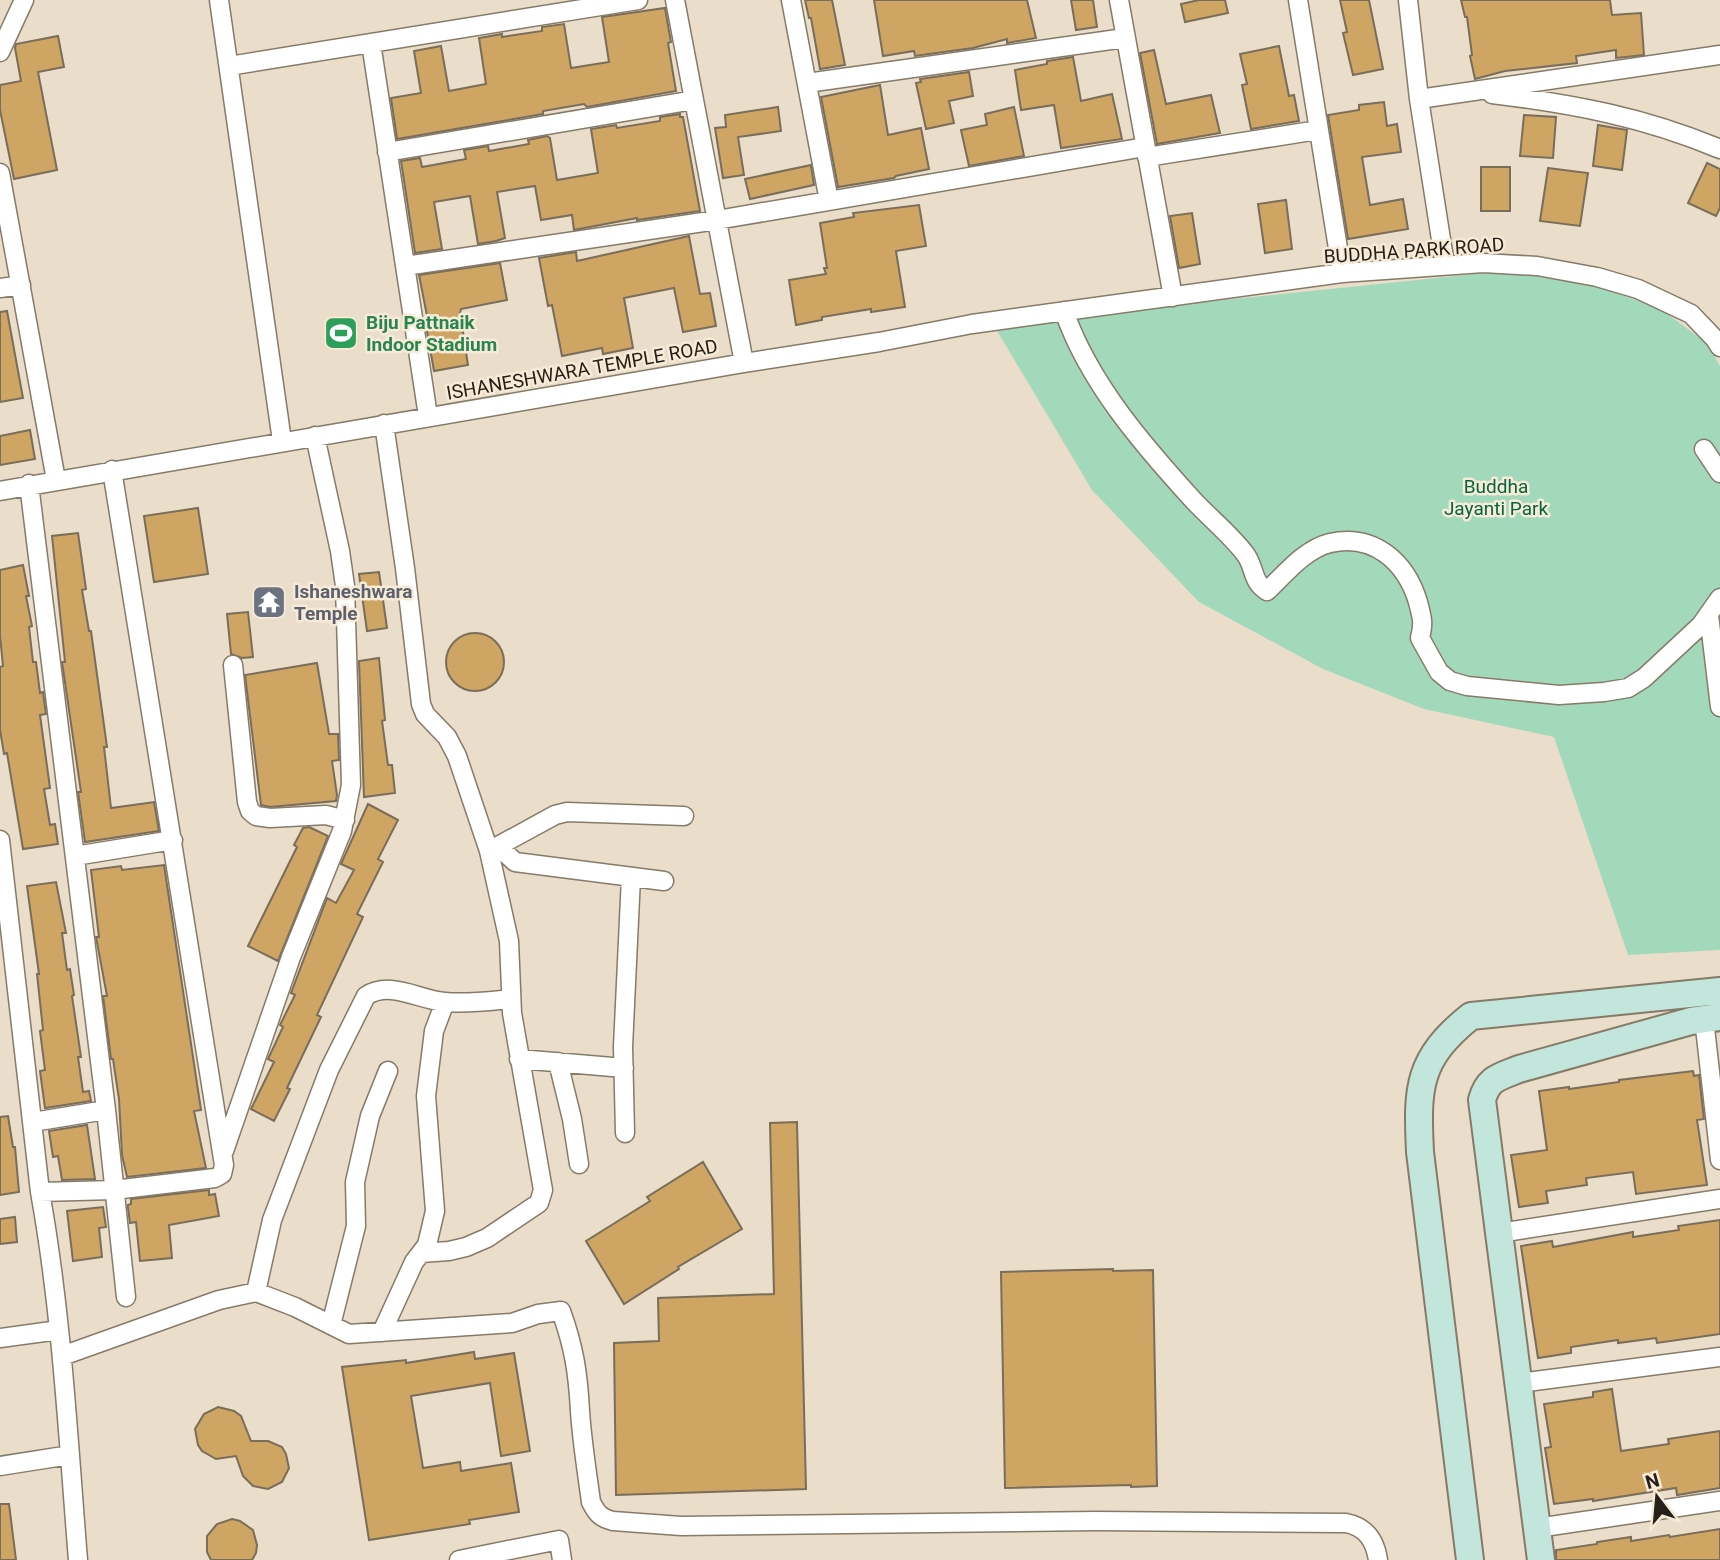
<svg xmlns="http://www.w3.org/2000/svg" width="1720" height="1560" font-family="Roboto,sans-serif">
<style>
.green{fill:#a3d9bb}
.building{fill:#cea563;stroke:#796d5b;stroke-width:2}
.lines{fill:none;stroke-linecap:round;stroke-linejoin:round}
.street-casing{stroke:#867a68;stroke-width:21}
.secondary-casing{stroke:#867a68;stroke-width:30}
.street{stroke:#fff;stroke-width:18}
.secondary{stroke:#c2e6db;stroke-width:26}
.labels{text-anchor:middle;stroke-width:5;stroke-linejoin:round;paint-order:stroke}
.street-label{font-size:19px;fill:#252019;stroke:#f7ead6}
.leisure-label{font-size:19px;font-weight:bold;fill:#27864d;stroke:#f7ead6;text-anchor:start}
.park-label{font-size:19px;fill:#026641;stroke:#f7ead6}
.worship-label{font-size:19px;font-weight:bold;fill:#5b616d;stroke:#f7ead6;text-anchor:start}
</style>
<rect width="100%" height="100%" fill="#eaddc9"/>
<!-- green -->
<path class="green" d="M1504 271 1591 284 1659 308 1707 343 1720 366V950L1628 955 1554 737 1424 709 1323 669 1199 602 1092 490 993 324Z"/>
<!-- building -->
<path class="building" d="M805 0H832L845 65 820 69 811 18H809Z
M874 0H1027L1036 38 1007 43V39L973 48 915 56 914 51 883 56Z
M1071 0H1093L1097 27 1076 30Z
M1199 0H1225L1228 13 1185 22 1181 4Z
M1340 0H1369L1383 69 1353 75 1343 33 1347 32Z
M1461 0H1610L1612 15 1641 13 1644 55 1616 58V50L1576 56 1577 63 1505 71 1475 79 1470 56 1472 55 1467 17H1465Z
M665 8 671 42 668 43 676 91 587 107 584 104 543 111V114L397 139 391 98 421 93 414 51 441 46 449 91 486 84 479 38 502 34V37L542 31V27L564 24 571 68 609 62 602 17Z
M58 36 64 67 38 72 57 170 14 179 0 110V85L21 81 15 48 16 44Z
M1279 46 1289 96 1294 95 1299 121 1251 129 1242 85 1247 84 1240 54Z
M1154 50 1166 104 1211 95 1220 133 1157 144 1140 53Z
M1073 57 1081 101 1112 94 1122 139 1061 148 1054 105 1021 110 1015 70 1047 64V61Z
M969 72 973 96 949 101 954 123 926 129 916 83 921 82 920 79Z
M880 85 888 135 921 128 929 169 896 176 894 178 838 187 821 97Z
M1384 102 1387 126 1397 124 1401 152 1362 157 1370 205 1403 199 1408 229 1348 239 1328 115 1359 110V105Z
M778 107 781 131 738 137 744 175 723 178 715 128 726 127 725 115Z
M1014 107 1024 156 969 166 961 130 987 125 985 114Z
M680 114V117H683L700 211 637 220V218L574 230 572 215 541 220 535 186 497 192 505 238 496 241 478 244 470 196 434 202 442 249 415 253 401 161 420 158 422 167 466 159 464 150 488 146 489 151 529 144 528 140 547 136 550 138 557 180 598 173 591 129 616 125 617 128 660 121V117Z
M1524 115 1556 117 1553 158 1520 156Z
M1598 125 1627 130 1622 170 1593 166Z
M1707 163 1720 169V208L1716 216 1688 203Z
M811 165 814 185 750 199 745 179Z
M1481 167H1510V211H1481Z
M1548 168 1588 173 1580 226 1540 221Z
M1286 200 1292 249 1265 253 1258 204Z
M919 205 926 246 896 251 905 307 871 312V309L822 317V320L796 325 789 280 826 274 824 268H827L820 223 854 217 853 213Z
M1192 213 1200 264 1179 268 1170 216Z
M689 236 700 294 710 293 716 326 683 332 674 288 624 298 633 348 603 354 602 348 562 356 552 305 548 306 539 258 576 252 577 261Z
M500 263 507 300 461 309 460 313 468 365 434 371 426 326H429L419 275Z
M7 311 23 398 0 402V312Z
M30 430 35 459 0 465V436Z
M198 508 208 574 154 582 144 516Z
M78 533 86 589 82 590 89 631H91L107 747H104L111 808 154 802 159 831 85 842 78 792H81L62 662H65L52 536Z
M23 565 29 596H26L32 626 29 627 33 662H36L40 693 43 692 46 714 40 715 50 788 44 789 50 825 55 824 58 844 23 849 7 753 4 754 0 730V667L3 666 0 636V570Z
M379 572 387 628 367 631 359 574Z
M248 612 253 657 242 658 231 654 227 614Z
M446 662a29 29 0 1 1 58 0a29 29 0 1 1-58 0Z
M379 658 385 720 382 721 388 765H392L395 793 364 797 359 661Z
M317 663 329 734H338L339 760 332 761 337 795 336 801 270 807 261 805 245 675Z
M368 804 398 820 378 859 383 862 357 914 363 917 317 1015 321 1017 287 1088 290 1089 274 1121 251 1109 274 1062 268 1059 283 1027 280 1025 295 995 291 993 327 898 336 903 354 870 341 864Z
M309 827 328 836 278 961 248 946 297 847 294 845 303 828Z
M164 865 201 1110 194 1111 206 1168 127 1177 122 1155 119 1099 113 1059H111L103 996H107L96 937H99L91 870 121 866 122 870Z
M56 882 66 933H62L67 970 70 969 74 995 72 996 81 1057H78L83 1092 89 1091 91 1101 45 1108 40 1071 45 1070 40 1031 43 1030 37 974H39L27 886Z
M1693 1071 1694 1076 1699 1075 1704 1119 1697 1120 1707 1185 1636 1194 1633 1172 1586 1178 1587 1185 1546 1191 1548 1203 1519 1207 1511 1155 1547 1150 1539 1091 1569 1087V1089L1619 1082V1080Z
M8 1116 13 1147H15L19 1192 0 1195V1117Z
M797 1122 806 1489 616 1495 614 1343 659 1341 658 1298 774 1294 770 1123Z
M87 1125 95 1179 62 1180 58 1156 53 1157 49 1131Z
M703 1162 742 1229 678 1267 679 1269 624 1304 586 1241 650 1201 647 1197Z
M209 1190V1195L215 1194 219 1216 169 1225 172 1258 140 1261 136 1222 130 1223 128 1208V1205L131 1204V1199Z
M103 1207 106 1227 99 1228 102 1257 73 1261 67 1211Z
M15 1217 17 1242 0 1244V1219Z
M1720 1220V1334L1657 1343 1656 1338 1618 1343V1340L1571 1347V1353L1538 1358 1521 1246 1552 1241 1553 1247 1633 1232V1237L1679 1230 1678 1226Z
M1113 1269V1271L1153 1270 1157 1486 1131 1487V1485L1005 1488 1001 1272Z
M474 1352 475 1359 514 1353 530 1451 501 1456 490 1383 411 1396 423 1468 460 1462 461 1471 511 1463 519 1512 469 1520 470 1524 369 1540 342 1367 406 1360V1363Z
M1612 1389 1621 1451 1669 1444 1668 1439 1720 1431V1488L1677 1495 1676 1488 1593 1501V1499L1554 1504 1545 1448 1551 1447 1544 1404 1593 1397V1392Z
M218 1407 234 1411 241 1416 251 1441H268L282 1447 286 1454 289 1468 282 1482 268 1489 253 1486 243 1476 236 1456 216 1459 202 1451 198 1445 195 1429 204 1414Z
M0 1504H9L16 1560H0Z
M232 1519 240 1521 253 1530 257 1545 256 1553 252 1560H211L207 1552V1536L217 1524Z
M1720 1529V1560H1556V1550L1597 1544V1542L1631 1537V1541L1669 1535 1670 1537Z"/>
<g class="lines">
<!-- street casing -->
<g class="street-casing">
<path id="street" d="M219 0 282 441
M675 0 744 363
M791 0 829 201
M1119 0 1173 297
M1298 0 1342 273
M1408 0 1419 99 1445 265
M371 43 428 416
M0 52 24 0
M229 66 638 0
M807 83 1125 38
M1492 94C1573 104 1644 117 1720 149
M1419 99 1720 55
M387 152 694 100
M1147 157 1318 130
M0 173 56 480
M405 266 717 220 1145 147
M0 288 21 285
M1064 311C1089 383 1143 445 1194 501 1210 518 1233 537 1246 555 1255 568 1252 582 1267 591 1285 574 1305 549 1330 543 1374 533 1406 562 1418 602 1422 618 1424 622 1420 638L1439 672 1450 681 1467 686 1559 695 1604 692 1628 688 1644 678 1701 625 1720 598
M384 424 405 568 421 704 425 714 447 737 457 756 489 851 509 941 512 1013 543 1190 539 1203 487 1238 466 1247 449 1251 421 1253
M1704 449 1720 473
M29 484 106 1110 126 1297
M0 491 744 363 879 342 972 324 1342 273 1483 263 1537 266 1597 277 1638 289 1691 314 1715 339 1720 347
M1709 615 1720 707
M233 665 247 802 250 811 256 816 270 818 326 815 345 820
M0 840 40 1192C62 1314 68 1437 78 1560
M498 846 515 862 664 881
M489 851 555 815 567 812 684 816
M75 856 173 840
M1704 1019 1720 1160
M519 1059 624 1068
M558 1062 572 1119 579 1164
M33 1122 106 1110
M625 1133 623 1047 631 877
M224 1151 291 957 342 831 351 785 345 586 340 551 315 436
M40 1192 114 1190 215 1178 222 1174 224 1165 112 470
M1499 1233 1720 1199
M256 1292 272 1220 329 1070 366 996C390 980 419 1000 445 1002 467 1004 490 1001 511 999
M331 1325 356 1226 355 1182 370 1116 388 1071
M382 1332 414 1262 427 1245 435 1211 426 1096 434 1031 445 1002
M0 1338 59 1330
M62 1356 219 1300 256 1292 295 1307 349 1334 512 1323 538 1314 561 1311C574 1347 578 1373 580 1411 582 1442 587 1472 591 1502 597 1514 601 1518 613 1521L681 1526 1096 1521 1346 1523C1366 1527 1375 1540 1378 1560
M1519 1383 1720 1357
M0 1466 70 1455
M1537 1528 1720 1501
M459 1560 559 1540 562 1560"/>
</g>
<!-- secondary casing -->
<g class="secondary-casing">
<path id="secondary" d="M1470 1560 1420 1152C1417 1088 1417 1059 1471 1016L1720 991
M1541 1560 1482 1100C1488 1078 1499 1077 1519 1069L1691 1021 1720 1017"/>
</g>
<!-- street -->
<use href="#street" class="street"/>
<!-- secondary -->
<use href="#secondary" class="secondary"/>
</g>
<!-- icons -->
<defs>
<g id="stadium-square" transform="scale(1.75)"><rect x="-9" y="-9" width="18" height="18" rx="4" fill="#2e9e5b" stroke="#f7ead6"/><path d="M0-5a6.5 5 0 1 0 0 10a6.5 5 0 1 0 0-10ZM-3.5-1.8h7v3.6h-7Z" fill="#fff"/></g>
<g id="temple-square" transform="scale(1.75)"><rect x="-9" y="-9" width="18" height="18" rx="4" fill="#6b7280" stroke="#f7ead6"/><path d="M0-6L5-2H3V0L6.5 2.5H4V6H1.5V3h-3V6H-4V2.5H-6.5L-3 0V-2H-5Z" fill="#fff"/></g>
</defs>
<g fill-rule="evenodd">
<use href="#stadium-square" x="341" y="333"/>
<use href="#temple-square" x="269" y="602"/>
</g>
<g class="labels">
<!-- street labels -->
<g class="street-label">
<text transform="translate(1414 250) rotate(-4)" y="7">BUDDHA PARK ROAD</text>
<text transform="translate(582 369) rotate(-10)" y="7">ISHANESHWARA TEMPLE ROAD</text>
</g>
<!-- leisure labels -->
<g class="leisure-label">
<text x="366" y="329">Biju Pattnaik<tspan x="366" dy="22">Indoor Stadium</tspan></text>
</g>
<!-- park labels -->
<g class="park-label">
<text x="1496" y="493">Buddha<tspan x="1496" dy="22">Jayanti Park</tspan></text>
</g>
<!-- worship labels -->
<g class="worship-label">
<text x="294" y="598">Ishaneshwara<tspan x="294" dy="22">Temple</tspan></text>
</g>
</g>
<!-- north arrow -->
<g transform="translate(1657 1497) rotate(344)" stroke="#f7ead6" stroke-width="5" paint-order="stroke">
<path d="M0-5L12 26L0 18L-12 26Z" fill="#252019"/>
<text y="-10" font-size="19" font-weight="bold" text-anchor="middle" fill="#252019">N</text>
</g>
</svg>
